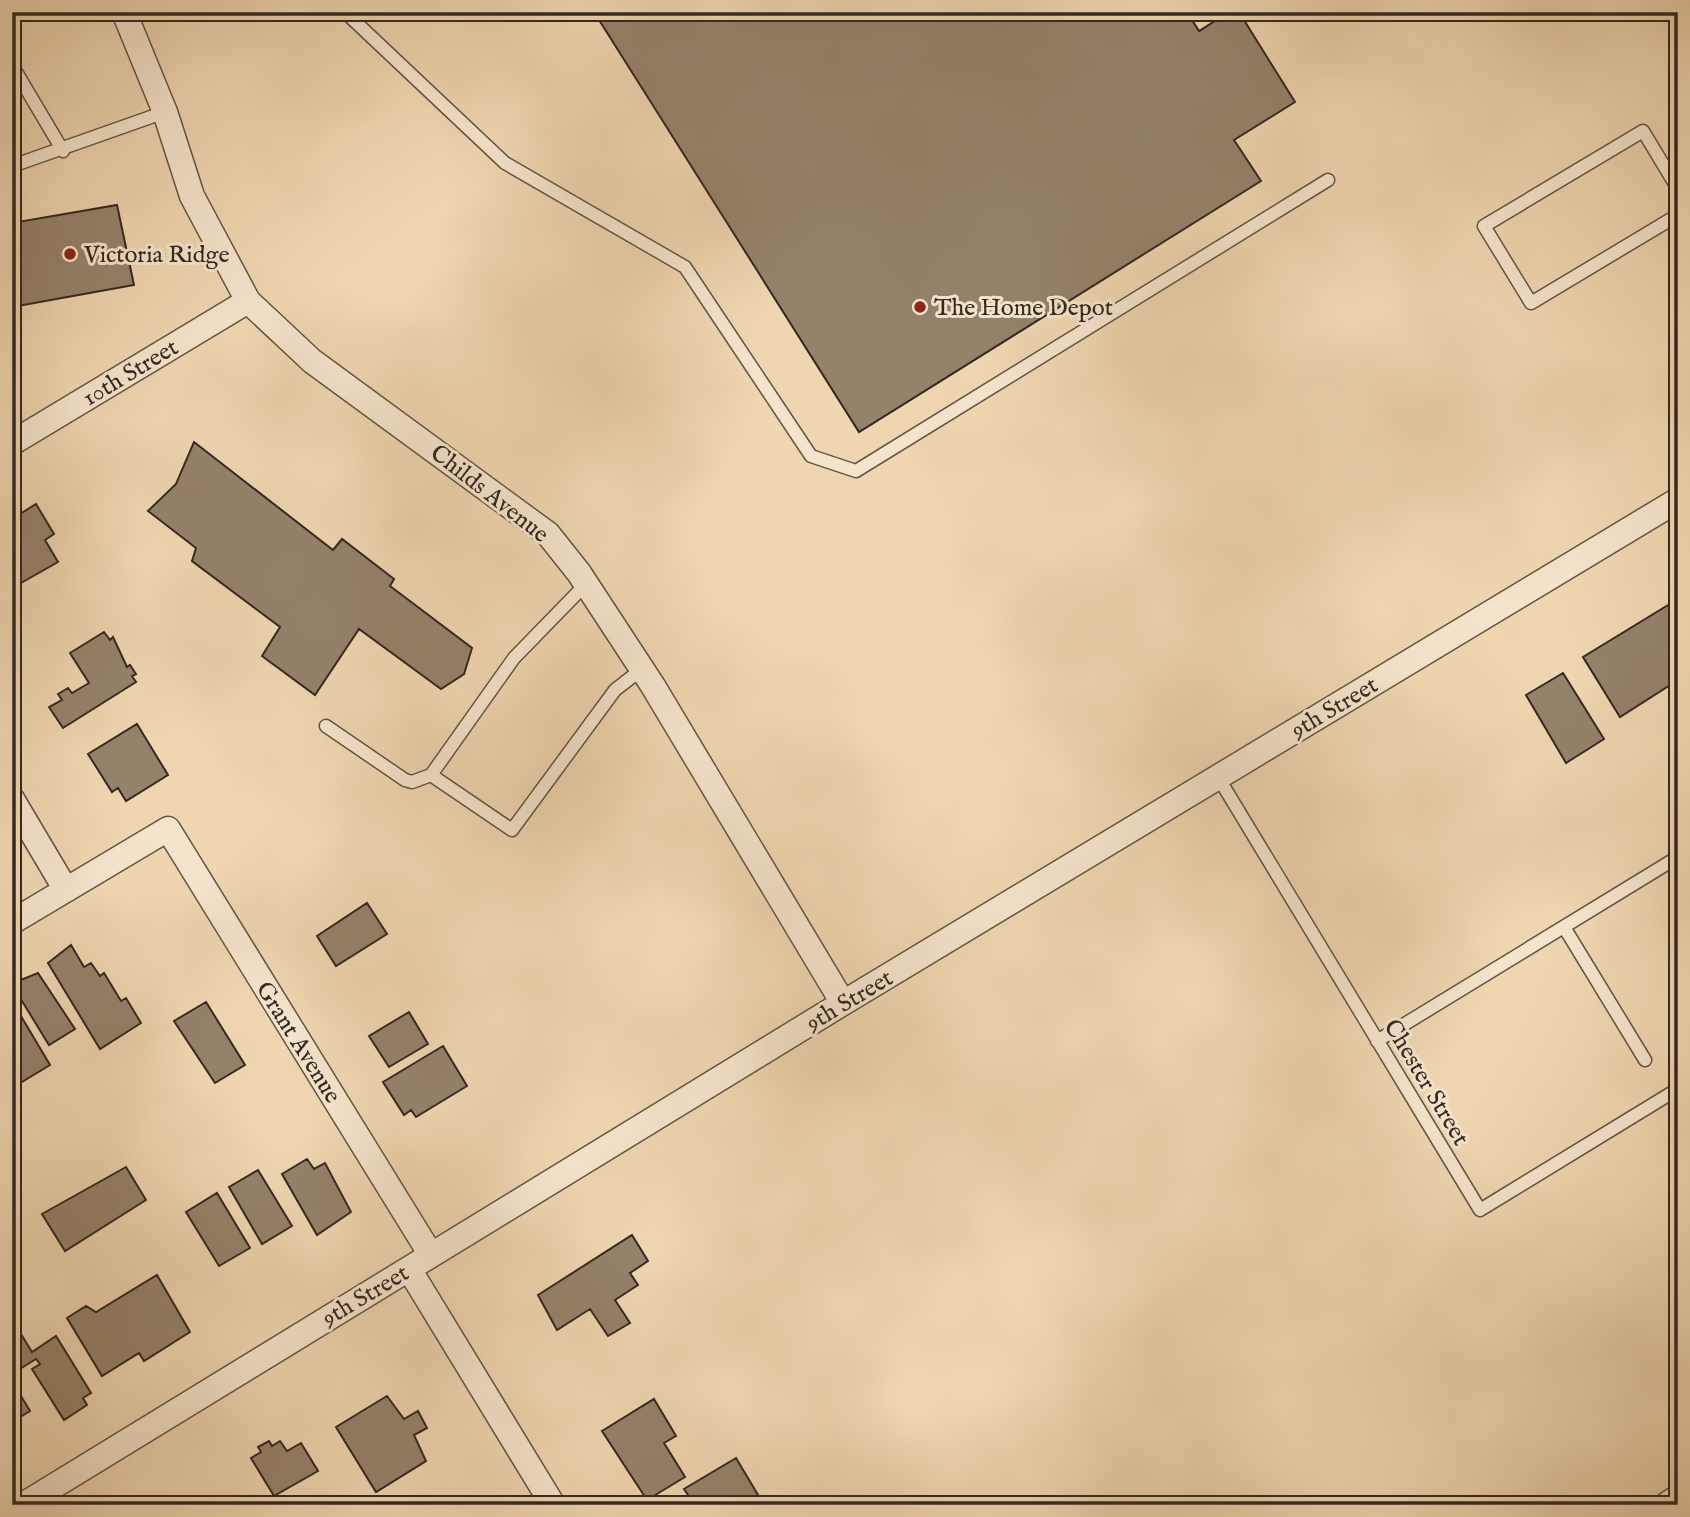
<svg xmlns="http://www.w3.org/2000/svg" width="1690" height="1517" font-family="'IM FELL English',serif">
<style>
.building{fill:#95826b;stroke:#342820;stroke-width:2}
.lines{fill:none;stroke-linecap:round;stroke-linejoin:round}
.lane-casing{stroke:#635444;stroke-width:15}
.street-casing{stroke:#635444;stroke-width:27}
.lane{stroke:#f5e4cc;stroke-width:12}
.street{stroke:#f5e4cc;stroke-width:24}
.poi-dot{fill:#8f2418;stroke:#f5e4cc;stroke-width:2.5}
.labels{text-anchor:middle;stroke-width:6;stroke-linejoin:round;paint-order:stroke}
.poi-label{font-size:24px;fill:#342820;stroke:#f5e4cc;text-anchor:start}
.street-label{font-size:24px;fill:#342820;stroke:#f5e4cc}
</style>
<rect width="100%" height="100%" fill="#efd6b1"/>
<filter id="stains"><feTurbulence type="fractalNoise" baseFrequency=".00286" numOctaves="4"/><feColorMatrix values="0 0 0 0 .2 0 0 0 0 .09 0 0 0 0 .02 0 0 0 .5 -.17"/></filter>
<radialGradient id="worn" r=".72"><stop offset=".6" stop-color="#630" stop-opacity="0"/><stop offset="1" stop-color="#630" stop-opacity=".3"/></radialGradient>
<!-- building -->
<path class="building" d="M594 12H1187L1199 31 1229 12H1239L1295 102 1234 140 1261 181 859 432Z
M117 205 134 285 12 307V223Z
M194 442 333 550 342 539 394 579 390 586 472 648 464 674 441 689 359 629 315 695 262 656 280 627 192 561 196 548 148 511 176 484Z
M36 504 54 534 45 540 58 562 12 588V519Z
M1678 599V680L1620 717 1583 657Z
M104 632 110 640 113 637 127 667 130 665 136 674 132 676 136 682 63 728 49 707 62 700 58 694 68 688 72 693 89 683 70 653Z
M1563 673 1604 739 1566 763 1526 695Z
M137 724 168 775 126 801 118 788 112 792 88 754Z
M367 903 387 934 336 966 317 936Z
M71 945 84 967 91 963 100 976 104 973 121 1001 126 998 141 1023 100 1049 48 963Z
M38 973 75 1029 49 1045 14 988 13 983Z
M12 1001 50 1065 12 1088Z
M206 1002 245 1065 215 1083 174 1021Z
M409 1012 428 1044 389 1067 369 1036Z
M443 1046 467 1086 416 1117 411 1110 404 1115 383 1082Z
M307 1159 314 1169 325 1163 351 1212 317 1235 282 1174Z
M126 1167 146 1200 65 1251 42 1214Z
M258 1170 292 1226 262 1244 229 1187Z
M217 1193 250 1248 219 1266 186 1212Z
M632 1235 648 1261 630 1273 638 1285 615 1300 630 1323 608 1336 590 1309 557 1330 538 1295Z
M157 1275 190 1332 144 1361 139 1353 102 1376 67 1318 86 1306 96 1312Z
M16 1326 32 1352 56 1336 91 1393 83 1398 87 1405 64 1420 32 1369 40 1364 36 1359 15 1372 12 1368V1329Z
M12 1381 30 1411 12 1422Z
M387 1396 404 1419 418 1411 427 1428 414 1435 426 1461 376 1492 336 1427Z
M654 1399 676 1436 664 1443 685 1477 647 1500 602 1431Z
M269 1441 272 1446 280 1441 287 1451 301 1443 318 1471 274 1496 251 1458 261 1452 258 1447Z
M736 1458 764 1505H695L684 1489Z"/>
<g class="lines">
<!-- lane casing -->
<g class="lane-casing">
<path id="lane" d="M345 12 505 163 685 267 811 456 856 471 1328 180
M12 65 63 151
M12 166 165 112
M1678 189 1643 131 1484 226 1531 303 1678 215
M586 584 514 658 431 775 512 830 615 690 642 669
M326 726 405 780 412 782 431 775
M1218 777 1480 1210 1678 1089
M1564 927 1645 1060
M1377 1041 1678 857"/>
</g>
<!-- street casing -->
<g class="street-casing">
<path id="street" d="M124 12 165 112 192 196 248 301 312 361 548 534 579 573 653 686 843 1003
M12 443 248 301
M12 799 66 890
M12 922 168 829 431 1255
M409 1269 553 1505
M23 1505 843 1003 1678 500
M1666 1505 1678 1497"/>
</g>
<!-- lane -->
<use href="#lane" class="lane"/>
<!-- street -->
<use href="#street" class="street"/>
</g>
<!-- markers -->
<g class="poi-dot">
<circle cx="70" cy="254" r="7"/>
<circle cx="920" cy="307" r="7"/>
</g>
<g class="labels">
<!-- poi labels -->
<g class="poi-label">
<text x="84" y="262">Victoria Ridge</text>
<text x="934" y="315">The Home Depot</text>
</g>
<!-- street labels -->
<g class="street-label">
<text transform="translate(130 372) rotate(-31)" y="8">10th Street</text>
<text transform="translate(490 493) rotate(38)" y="8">Childs Avenue</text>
<text transform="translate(1334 707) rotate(-31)" y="8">9th Street</text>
<text transform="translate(849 1000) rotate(-31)" y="8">9th Street</text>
<text transform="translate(299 1042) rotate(58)" y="8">Grant Avenue</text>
<text transform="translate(1427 1082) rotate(59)" y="8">Chester Street</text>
<text transform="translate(365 1295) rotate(-31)" y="8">9th Street</text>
</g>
</g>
<!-- margin -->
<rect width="1690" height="1517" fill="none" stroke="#efd6b1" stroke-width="42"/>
<rect x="14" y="14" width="1662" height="1489" fill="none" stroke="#342820" stroke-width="3.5"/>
<rect x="21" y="21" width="1648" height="1475" fill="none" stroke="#342820" stroke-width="2"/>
<rect width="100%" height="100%" filter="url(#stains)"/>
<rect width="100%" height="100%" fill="url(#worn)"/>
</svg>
